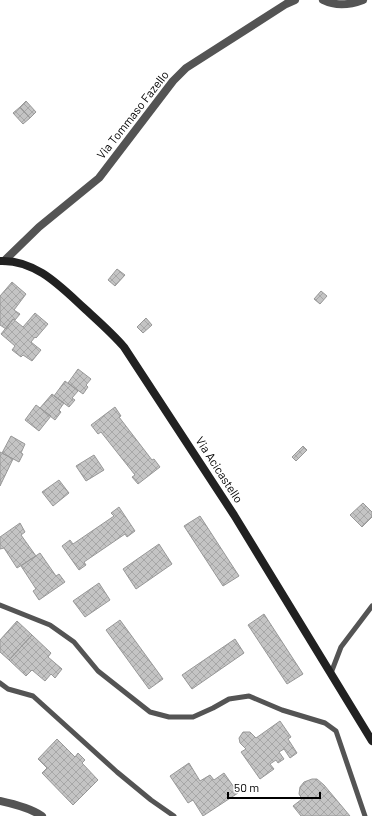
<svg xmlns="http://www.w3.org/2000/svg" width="372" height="816" font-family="Barlow,sans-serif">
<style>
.building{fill:url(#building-cross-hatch);stroke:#989898}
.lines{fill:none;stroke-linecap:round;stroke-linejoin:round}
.service{stroke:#545454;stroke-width:5}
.minor{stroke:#545454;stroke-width:8}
.secondary{stroke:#212121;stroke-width:8}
.labels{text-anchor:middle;stroke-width:3;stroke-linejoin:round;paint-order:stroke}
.street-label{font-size:12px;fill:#000;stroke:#fff}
</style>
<defs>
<pattern id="building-cross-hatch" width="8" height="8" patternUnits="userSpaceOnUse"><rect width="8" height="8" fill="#c4c4c4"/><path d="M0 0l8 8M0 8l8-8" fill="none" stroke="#a7a7a7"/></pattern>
</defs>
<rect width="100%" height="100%" fill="#fff"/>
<!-- building -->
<path class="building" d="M26 101 36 112 30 118 20 107Z
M20 107 30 118 23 124 13 113Z
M117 269 125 275 115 286 108 280Z
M12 282 26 294 14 310 20 314 15 320 13 319 6 329 0 325V296Z
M321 291 327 296 320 304 314 299Z
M35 313 48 324 36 338 35 337 31 342 41 350 32 361 23 355 21 357 12 350 15 346 1 334 13 319 23 327Z
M146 318 152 325 143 333 137 327Z
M78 369 91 379 86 385 88 387 83 394 68 383Z
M65 381 78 391 72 398 75 400 69 407 54 396Z
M52 394 64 403 59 410 61 412 55 420 40 408Z
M36 405 51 416 39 431 25 420Z
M115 407 121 416 119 417 152 460 154 459 160 467 138 484 132 477 135 475 101 432 98 434 91 425Z
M11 436 25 444 21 453 23 454 19 462 2 453Z
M303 446 307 450 296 461 292 457Z
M0 452 13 459 0 486Z
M94 455 104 470 86 481 76 466Z
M59 480 69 493 53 506 42 492Z
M363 503 372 512V517L362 527 350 515Z
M119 507 135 531 127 537 125 534 84 562 86 565 79 570 62 546 70 540 73 544 114 516 111 513Z
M200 516 239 576 223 586 184 526Z
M20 523 25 532 21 535 36 556 17 568 4 548 0 549V537Z
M159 544 172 564 136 589 123 569Z
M40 553 56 576 59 574 65 582 39 600 33 591 36 589 21 566Z
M99 583 110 600 85 617 73 601Z
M264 614 303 674 287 684 248 625Z
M120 620 163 679 149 689 106 630Z
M17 621 32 635 9 660 0 652V640Z
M32 635 51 653 48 657 62 669 55 678 51 674 45 681 32 670 26 676 9 660Z
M235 639 244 653 192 689 182 675Z
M280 721 291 737 288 739 297 753 290 758 284 749 279 752 284 759 278 763 276 760 270 764 274 769 260 779 241 752 246 749 240 743 239 738 243 732H250L256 738Z
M57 739 75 757 78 753 85 760 82 763 98 780 73 805 42 773 47 768 38 759Z
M189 763 200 781 210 775 214 780 224 773 238 793 203 816 193 800 188 803 170 776Z
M312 779H317L324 785 350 816H301L293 806 302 799 299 794 300 787 304 782Z"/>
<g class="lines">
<!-- service -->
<path class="service" d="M0 605 50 625 74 642 98 671 150 712 169 717H193L213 708 229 699 249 696 282 710 325 723 336 731 365 816
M331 673 341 647 372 606
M0 683 8 689 33 696 117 772 151 800 174 816"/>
<!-- minor -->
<path class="minor" d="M323 0C335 6 350 5 363 0
M4 261 39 227 99 178 173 81 186 68 286 4 295 0
M0 801C14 804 30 808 42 816"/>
<!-- secondary -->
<path class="secondary" d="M0 261C35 259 61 287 84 308 98 321 112 333 124 347L234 515 372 741"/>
</g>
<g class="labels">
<!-- street labels -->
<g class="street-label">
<text transform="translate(133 115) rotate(-52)" y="4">Via Tommaso Fazello</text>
<text transform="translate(219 470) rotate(57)" y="4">Via Acicastello</text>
</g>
</g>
<!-- scale -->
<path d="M228 792v6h92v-6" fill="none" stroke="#000000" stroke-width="2"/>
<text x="234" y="792" font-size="12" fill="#000000" stroke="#ffffff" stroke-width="3" paint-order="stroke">50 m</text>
</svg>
